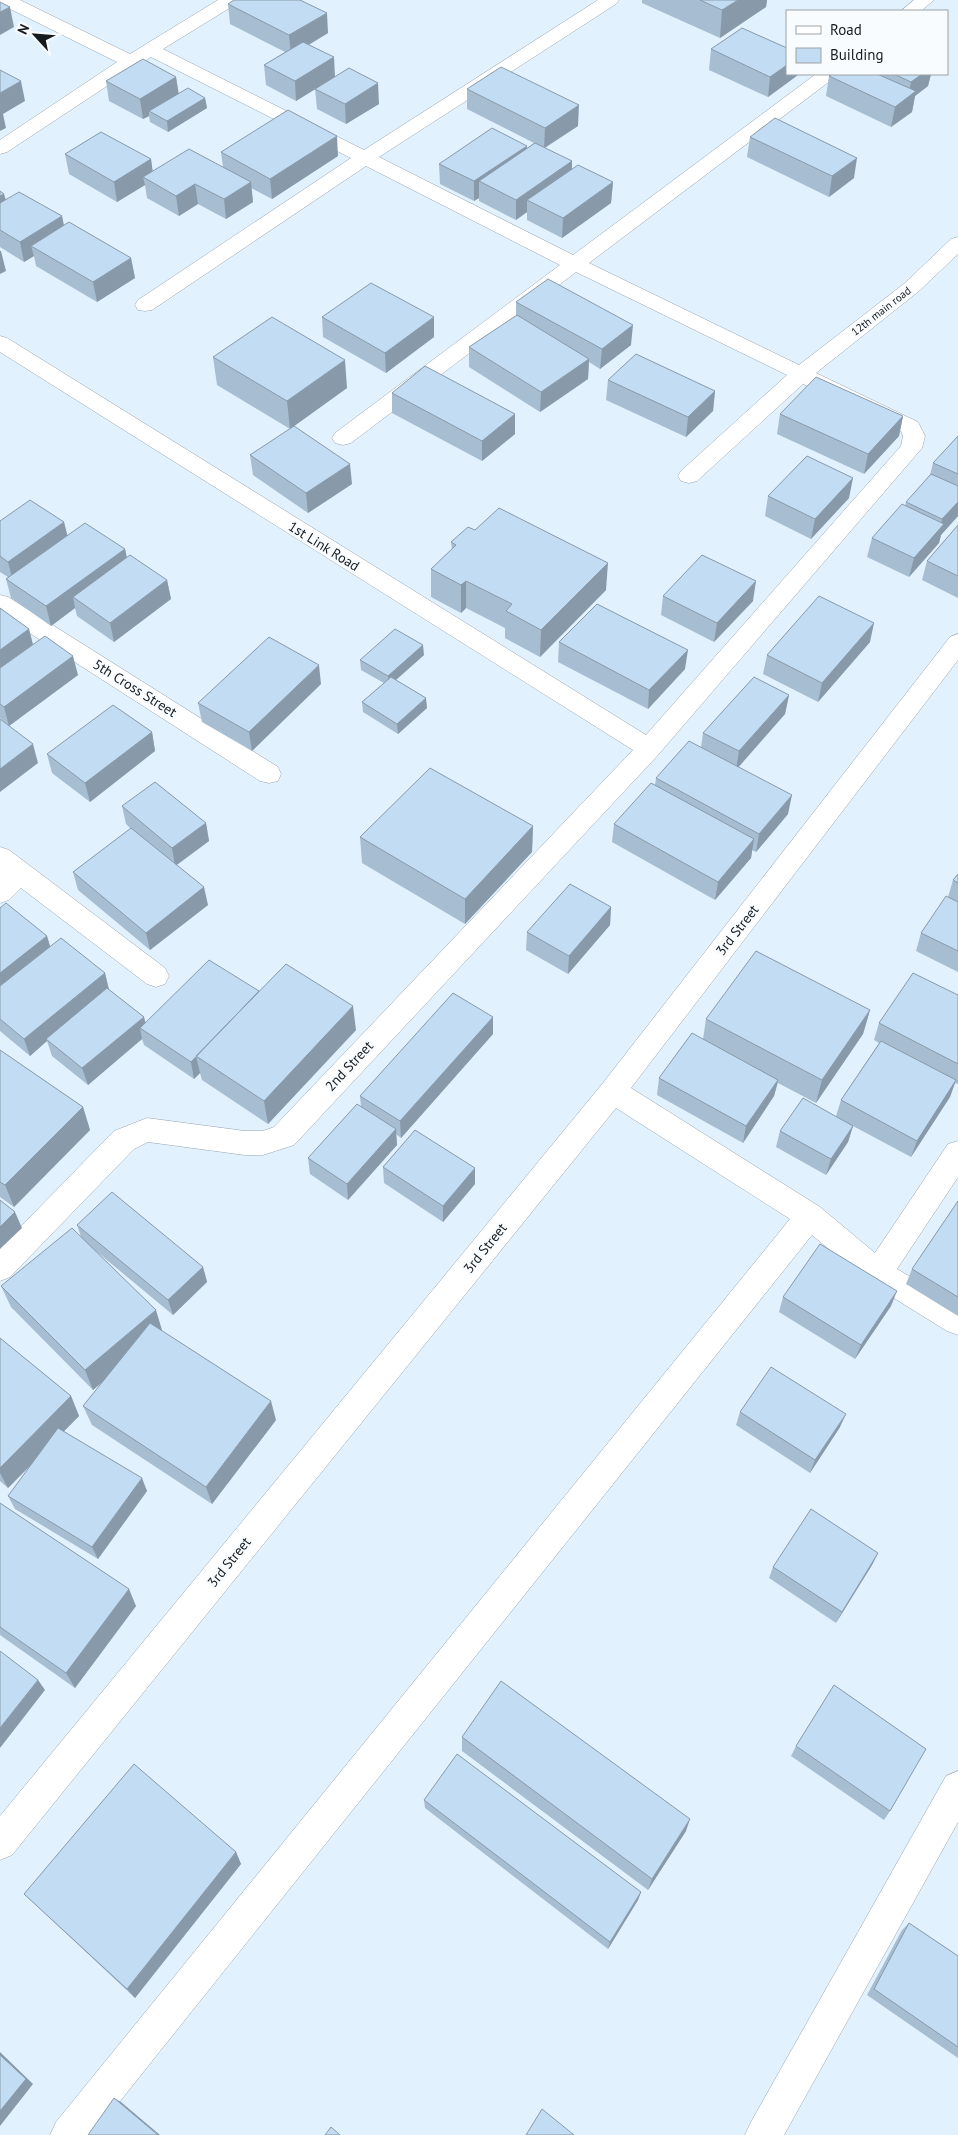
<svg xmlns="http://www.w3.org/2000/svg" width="958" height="2135" font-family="'PT Sans',sans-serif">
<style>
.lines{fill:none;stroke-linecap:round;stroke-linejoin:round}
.street-casing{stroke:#97a5b1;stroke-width:1}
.street{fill:#fff;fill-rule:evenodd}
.wall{fill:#a7bdd1}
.shaded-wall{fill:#889aaa}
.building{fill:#c2dcf3;stroke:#889aaa}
.labels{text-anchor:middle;stroke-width:5;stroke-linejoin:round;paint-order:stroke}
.far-street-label{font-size:11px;fill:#161b1f;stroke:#f9fcff}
.street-label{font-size:14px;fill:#161b1f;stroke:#f9fcff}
</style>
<rect width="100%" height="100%" fill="#e2f1fe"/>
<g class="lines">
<!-- street casing -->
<g class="street-casing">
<path id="street" d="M0 0H20L130 54 218 0H239L236 4 163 49 364 150 598 0H619L616 4 379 157 573 255 816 74H836L834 78 589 263 799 365 905 283 951 239 958 237V254L919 291 816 373 918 422 925 436 922 448 658 755 294 1145 263 1155H245L148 1142 134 1149 10 1277 0 1281V1248L114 1131 147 1118 245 1131H263L274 1127 633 750 0 352V336L7 338 646 735 901 446 903 436 901 431 803 384 697 481 689 483 681 481 678 476 681 471 787 375 576 272 351 443 343 445 335 443 332 438 335 433 560 265 366 166 152 310 145 311 138 310 135 305 138 300 351 158 151 57 7 152 0 154V140L117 62 0 4Z
M914 0H934L921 11H901Z
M0 595 8 597 278 767 281 774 278 781 269 783 260 781 0 614Z
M958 634V660L631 1088 820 1207 875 1253 948 1144 958 1141V1177L897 1269 958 1305V1335L947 1331 868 1282 812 1235 93 2135H50L56 2122 790 1219 616 1108 12 1855 0 1860V1816L603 1083 950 637Z
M0 847 9 850 165 968 169 976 165 984 156 987 147 984 21 888 9 900 0 903Z
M958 1771V1822L784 2135H745L751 2122 946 1776Z"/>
</g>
<!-- street -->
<use href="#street" class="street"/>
</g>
<!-- wall -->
<path class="wall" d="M642 0H767L766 7 720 38 642 3Z
M228 4 328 33 309 45 335 77 379 104 346 124 317 109 315 89 296 101 266 85 264 65 285 52 230 24Z
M711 49 787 74H798V75L768 97 709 70Z
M832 74H931L928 86 915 96 912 112 891 127 826 96 829 76Z
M176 77 179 94 205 98 207 108 168 132 150 122 149 116 143 119 109 101 106 81Z
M467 89 578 126 545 148 572 169 613 182 611 203 562 238 527 220V212L516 220 479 201V198L474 201 440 184 439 164 527 148 534 143 467 109Z
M750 137 854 178 829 197 747 157Z
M221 152 338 156 272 199 251 188 253 202 226 219 198 204 179 216 147 198 145 185 117 202 69 174 65 154 151 159 152 172 223 167Z
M0 191 4 194 6 200 62 216 64 226 131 258 135 278 97 302 36 266 34 256 24 262 0 247Z
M516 302 631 345 600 369 589 362 588 379 540 412 469 367V347L516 316Z
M322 317 434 337 386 373 323 337Z
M213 357 347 388 290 429 217 385Z
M608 380 715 391 713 411 686 437 606 400Z
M392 393 515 434 482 461 392 413Z
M780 414 903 416 899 436 864 474 777 434Z
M958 436V516L941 535 939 543 909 577 867 557 872 538 905 506 906 502 930 475 933 463Z
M250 455 352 484 308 513 253 475Z
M768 496 849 498 811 539 765 516Z
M0 521 64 522 67 535 125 549 127 558 167 580 171 599 114 642 77 616 75 608 51 626 11 598 6 579 8 577 0 572Z
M958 525V598L922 580 927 561Z
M475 530 606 590 540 657 505 638V628L466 608 461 613 431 597V569L452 549 451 542Z
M663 596 753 601 714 642 661 615Z
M0 608 29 629 33 645 78 675 9 726 0 718Z
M559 642 685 669 648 709 558 662Z
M870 642 818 702 763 674 767 655Z
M424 655 396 680 427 708 398 734 363 712 362 702 384 683 361 670 360 660Z
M321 684 252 751 202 722 198 703Z
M789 695 785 714 738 767 788 814 756 852 752 850 751 858 715 900 612 842 614 824 655 785 656 778 701 747 703 733Z
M152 732 155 751 90 802 52 773 47 754Z
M122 806 206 823 209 841 177 865 208 905 150 950 78 890 73 872 131 829 126 824Z
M533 826 532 852 465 924 362 863 360 837Z
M958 874V972L916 951 921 933 948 897 953 880Z
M611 907 610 925 568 974 526 950 527 932Z
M0 908 47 936 50 946 105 973 109 990 144 1017 145 1023 259 991 356 1030 268 1124 202 1080 200 1073 194 1079 144 1045 142 1039 88 1085 52 1056 47 1041 30 1056 0 1031Z
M958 995V1084L955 1083 950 1097 911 1157 853 1126 848 1142 826 1175 776 1147 780 1131 836 1116 841 1100 879 1043 874 1040 879 1023Z
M870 1010 863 1034 816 1103 778 1083 774 1096 743 1143 657 1095 659 1078 703 1039 706 1019Z
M493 1017V1034L401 1138 396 1134 397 1145 348 1200 310 1174 308 1158 361 1107 360 1096Z
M0 1050 83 1107 90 1130 14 1207 0 1197Z
M383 1167 475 1184 443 1222 384 1183Z
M958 1201V1316L906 1284 912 1269Z
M77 1225 203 1267 207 1282 173 1315 96 1251 162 1330V1331L276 1420 212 1504 92 1425 83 1406 105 1380 93 1390 11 1307 1 1286 81 1237Z
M783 1297 891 1306 855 1359 779 1312Z
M0 1338 71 1396 79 1416 64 1431 147 1491 98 1559 15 1509 8 1496 31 1465 8 1488 0 1481Z
M740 1412 840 1427 810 1473 736 1425Z
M0 1503 136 1606 75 1688 0 1635Z
M878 1553 872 1565 836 1623 769 1578 773 1567Z
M462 1737 686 1831 648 1890 462 1751Z
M796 1746 890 1811 884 1820 791 1756Z
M424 1800 641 1892 638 1900 608 1949 425 1808Z
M236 1852 241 1864 135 1998 24 1894Z
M909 1923 958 1956V2058L867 1995 902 1930Z"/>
<!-- shaded-wall -->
<path class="shaded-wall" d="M738 0H767L766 7 720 38 722 10Z
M10 7 14 27 0 35V12Z
M327 13 328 33 291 55 289 35Z
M334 57 335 77 296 101 295 81Z
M787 65V74H798V75L768 97 770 77Z
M922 74H931L928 86 915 96 912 112 891 127 895 107 908 97 911 82Z
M176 77 179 98 149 111V116L143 119 140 99Z
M21 81 25 101 3 114 6 128 0 131V93Z
M378 83 379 104 346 124 345 104Z
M205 98 207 108 168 132 167 121Z
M579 105 578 126 544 148 545 128Z
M337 136 338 156 272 199 270 179Z
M527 146 526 166 479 181V198L474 201V181Z
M857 158 854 178 829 197 832 176Z
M151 159 154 180 143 177 145 185 117 202 114 182Z
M572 161V182L527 200V212L516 220V200Z
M251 182 253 202 226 219 224 199Z
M613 182 611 203 562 238 563 218Z
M195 184 198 204 179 216 176 196Z
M4 194 9 214 0 219V196Z
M62 216 66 236 31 246 34 256 24 262 20 242Z
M0 251H1L6 271 0 274Z
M131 258 135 278 97 302 93 282Z
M434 317V337L386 373 385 353Z
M633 325 631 345 600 369 602 349Z
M589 359 588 379 540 412 541 392Z
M345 360 347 388 290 429 287 401Z
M715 391 713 411 686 437 688 417Z
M515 414V434L482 461V441Z
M903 416 899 436 864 474 868 454Z
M350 464 352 484 308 513 306 493Z
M853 478 849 498 811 539 815 519Z
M958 502V516L941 535 939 543 909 577 914 558 940 528 942 519Z
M64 522 69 542 13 581 8 562Z
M125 549 129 568 73 597 75 608 51 626 46 606Z
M608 563 606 590 540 657 541 630Z
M167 580 171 599 114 642 110 623Z
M466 581V608L461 613V585Z
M756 581 753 601 714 642 717 623Z
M874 623 870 642 818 702 822 683Z
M29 629 34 649 0 673V650Z
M423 645 424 655 389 686 388 676Z
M688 650 685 669 648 709 649 690Z
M73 656 78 675 9 726 4 707Z
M319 665 321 684 252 751 249 732Z
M789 695 785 714 736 770 739 751Z
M426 698 427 708 398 734 397 724Z
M152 732 155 751 90 802 85 783Z
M33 744 38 763 0 792V769Z
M792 795 788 814 756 852 759 834Z
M206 823 209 841 175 866 172 848Z
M533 826 532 852 465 924V899Z
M754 839 751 858 715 900 718 882Z
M204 887 208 905 150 950 146 933Z
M611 907 610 925 568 974 569 956Z
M47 936 52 953 0 995V973Z
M105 973 109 990 46 1039 47 1041 30 1056 24 1039Z
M260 991 196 1056 200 1073 194 1079 191 1062Z
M353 1006 356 1030 268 1124 264 1101Z
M870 1010 863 1034 816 1103 822 1080Z
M144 1017 148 1033 140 1028 142 1039 88 1085 82 1068Z
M493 1017V1034L401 1138 400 1121Z
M778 1080 774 1096 743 1143 746 1126Z
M956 1080 950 1097 911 1157 917 1141Z
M83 1107 90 1130 14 1207 5 1185Z
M853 1126 848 1142 826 1175 831 1159Z
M396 1129 397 1145 348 1200 347 1184Z
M475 1168V1184L443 1222V1206Z
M15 1212 22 1228 0 1249V1227Z
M203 1267 207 1282 173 1315 168 1300Z
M897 1291 891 1306 855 1359 861 1345Z
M156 1310 162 1330 93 1390 85 1370Z
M71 1396 79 1416 8 1488 0 1473V1468Z
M271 1401 276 1420 212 1504 206 1487Z
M846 1414 840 1427 810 1473 815 1460Z
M142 1478 147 1491 98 1559 92 1547Z
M878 1553 872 1565 836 1623 842 1612Z
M129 1589 136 1606 75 1688 66 1673Z
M38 1680 45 1690 0 1748V1728Z
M690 1819 686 1831 648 1890 652 1879Z
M236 1852 241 1864 135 1998 127 1989Z
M641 1892 638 1900 608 1949 610 1942Z
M0 2052 33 2084 0 2126Z
M114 2098 121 2102 160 2135H158Z"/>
<!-- building -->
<path class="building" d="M234 0H300L327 13 289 35 228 4Z
M700 0H738L722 10Z
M0 2 10 7 0 12Z
M742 28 787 48V65L770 77 711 49Z
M303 42 334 57 295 81 264 65Z
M143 59 176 77 140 99 106 81Z
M501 67 579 105 545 128 467 89Z
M349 68 378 83 345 104 315 89Z
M0 70 21 81 0 93Z
M832 74H877L916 91 895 107 829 76Z
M894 74H922L911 82Z
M188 88 205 98 167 121 149 111Z
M288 110 337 136 270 179 221 152Z
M775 118 857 158 832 176 750 137Z
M492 128 527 146 474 181 439 164Z
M101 132 151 159 114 182 65 154Z
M535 143 572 161 516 200 479 181Z
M189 149 251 182 224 199 195 184 176 196 143 177Z
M578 165 613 182 563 218 527 200Z
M0 191 4 194 0 196Z
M19 192 62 216 20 242 0 230V203Z
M69 222 131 258 93 282 31 246Z
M548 279 633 325 602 349 516 302Z
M371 283 434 317 385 353 322 317Z
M517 315 589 359 541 392 469 347Z
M272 317 345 360 287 401 213 357Z
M636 354 715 391 688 417 608 380Z
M425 366 515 414 482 441 392 393Z
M816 377 903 416 868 454 780 414Z
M294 426 350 464 306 493 250 455Z
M958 436V474L933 463Z
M807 456 853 478 815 519 768 496Z
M931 474 958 486V502L942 519 906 502Z
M30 500 64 522 8 562 0 556V521Z
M902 504 944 524 914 558 872 538Z
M499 508 608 563 541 630 506 611 512 604 466 581 461 585 431 569 456 545 451 542 468 527 475 530Z
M85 523 125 549 46 606 6 579Z
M958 525V576L927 561Z
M130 555 167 580 110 623 73 597Z
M702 555 756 581 717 623 663 596Z
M819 596 874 623 822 683 767 655Z
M597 604 688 650 649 690 559 642Z
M0 608 29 629 0 650Z
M395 629 423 645 388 676 360 660Z
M45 636 73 656 4 707 0 704V668Z
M269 637 319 665 249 732 198 703Z
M391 677 426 698 397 724 362 702Z
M754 677 789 695 739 751 703 733Z
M113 705 152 732 85 783 47 754Z
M0 719 33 744 0 769Z
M689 741 792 795 759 834 656 778Z
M430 768 533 826 465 899 360 837Z
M155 782 206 823 172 848 122 806Z
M651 783 754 839 718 882 614 824Z
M131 828 204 887 146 933 73 872Z
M958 874V883L953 880Z
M570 884 611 907 569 956 527 932Z
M946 896 958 902V951L921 933Z
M6 903 47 936 0 973V908Z
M61 938 105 973 24 1039 0 1019V986Z
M756 951 870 1010 822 1080 706 1019Z
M209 960 259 991 191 1062 140 1028Z
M286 964 353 1006 264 1101 196 1056Z
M913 973 958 995V1064L879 1023Z
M107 988 144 1017 82 1068 46 1039Z
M453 993 493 1017 400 1121 360 1096Z
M692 1033 778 1080 746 1126 659 1078Z
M881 1041 956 1080 917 1141 841 1100Z
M0 1050 83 1107 5 1185 0 1182Z
M803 1098 853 1126 831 1159 780 1131Z
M357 1104 396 1129 347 1184 308 1158Z
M415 1130 475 1168 443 1206 383 1167Z
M112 1192 203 1267 168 1300 77 1225Z
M0 1200 15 1212 0 1227Z
M958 1201V1297L912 1269Z
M72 1228 156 1310 85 1370 1 1286Z
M820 1244 897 1291 861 1345 783 1297Z
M150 1323 271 1401 206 1487 83 1406Z
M0 1338 71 1396 0 1468Z
M771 1367 846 1414 815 1460 740 1412Z
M58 1428 142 1478 92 1547 8 1496Z
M0 1503 129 1589 66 1673 0 1627Z
M811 1509 878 1553 842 1612 773 1567Z
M0 1651 38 1680 0 1728Z
M501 1681 690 1819 652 1879 462 1737Z
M834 1685 926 1749 890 1811 796 1746Z
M457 1754 641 1892 610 1942 424 1800Z
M134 1764 236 1852 127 1989 24 1894Z
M909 1923 958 1956V2047L874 1989Z
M0 2055 26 2079 0 2111Z
M114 2098 158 2135H88Z
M542 2109 574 2135H526Z
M331 2127 340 2135H325Z"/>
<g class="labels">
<!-- far-street labels -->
<g class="far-street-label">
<text transform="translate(881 311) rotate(-38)" y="4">12th main road</text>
</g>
<!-- street labels -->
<g class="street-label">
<text transform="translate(324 546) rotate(32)" y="5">1st Link Road</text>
<text transform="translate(135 688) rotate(32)" y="5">5th Cross Street</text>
<text transform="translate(737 930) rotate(-52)" y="5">3rd Street</text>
<text transform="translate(349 1066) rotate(-47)" y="5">2nd Street</text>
<text transform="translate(485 1248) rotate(-51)" y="5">3rd Street</text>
<text transform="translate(229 1562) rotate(-51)" y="5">3rd Street</text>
</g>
</g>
<!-- legend -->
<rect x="786" y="10" width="162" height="65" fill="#f9fcff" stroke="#9ea2a5"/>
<rect x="796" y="26" width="25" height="8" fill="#ffffff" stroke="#9ea2a5"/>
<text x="830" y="35" font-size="15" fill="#161b1f">Road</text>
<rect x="796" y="48" width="25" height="15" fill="#c2dcf3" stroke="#9ea2a5"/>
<text x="830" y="60" font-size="15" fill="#161b1f">Building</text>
<!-- north arrow -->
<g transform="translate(35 35) rotate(296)" stroke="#f9fcff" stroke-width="4" paint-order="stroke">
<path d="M0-4L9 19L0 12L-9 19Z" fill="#161b1f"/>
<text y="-8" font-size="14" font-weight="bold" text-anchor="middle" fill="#161b1f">N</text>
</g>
</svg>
